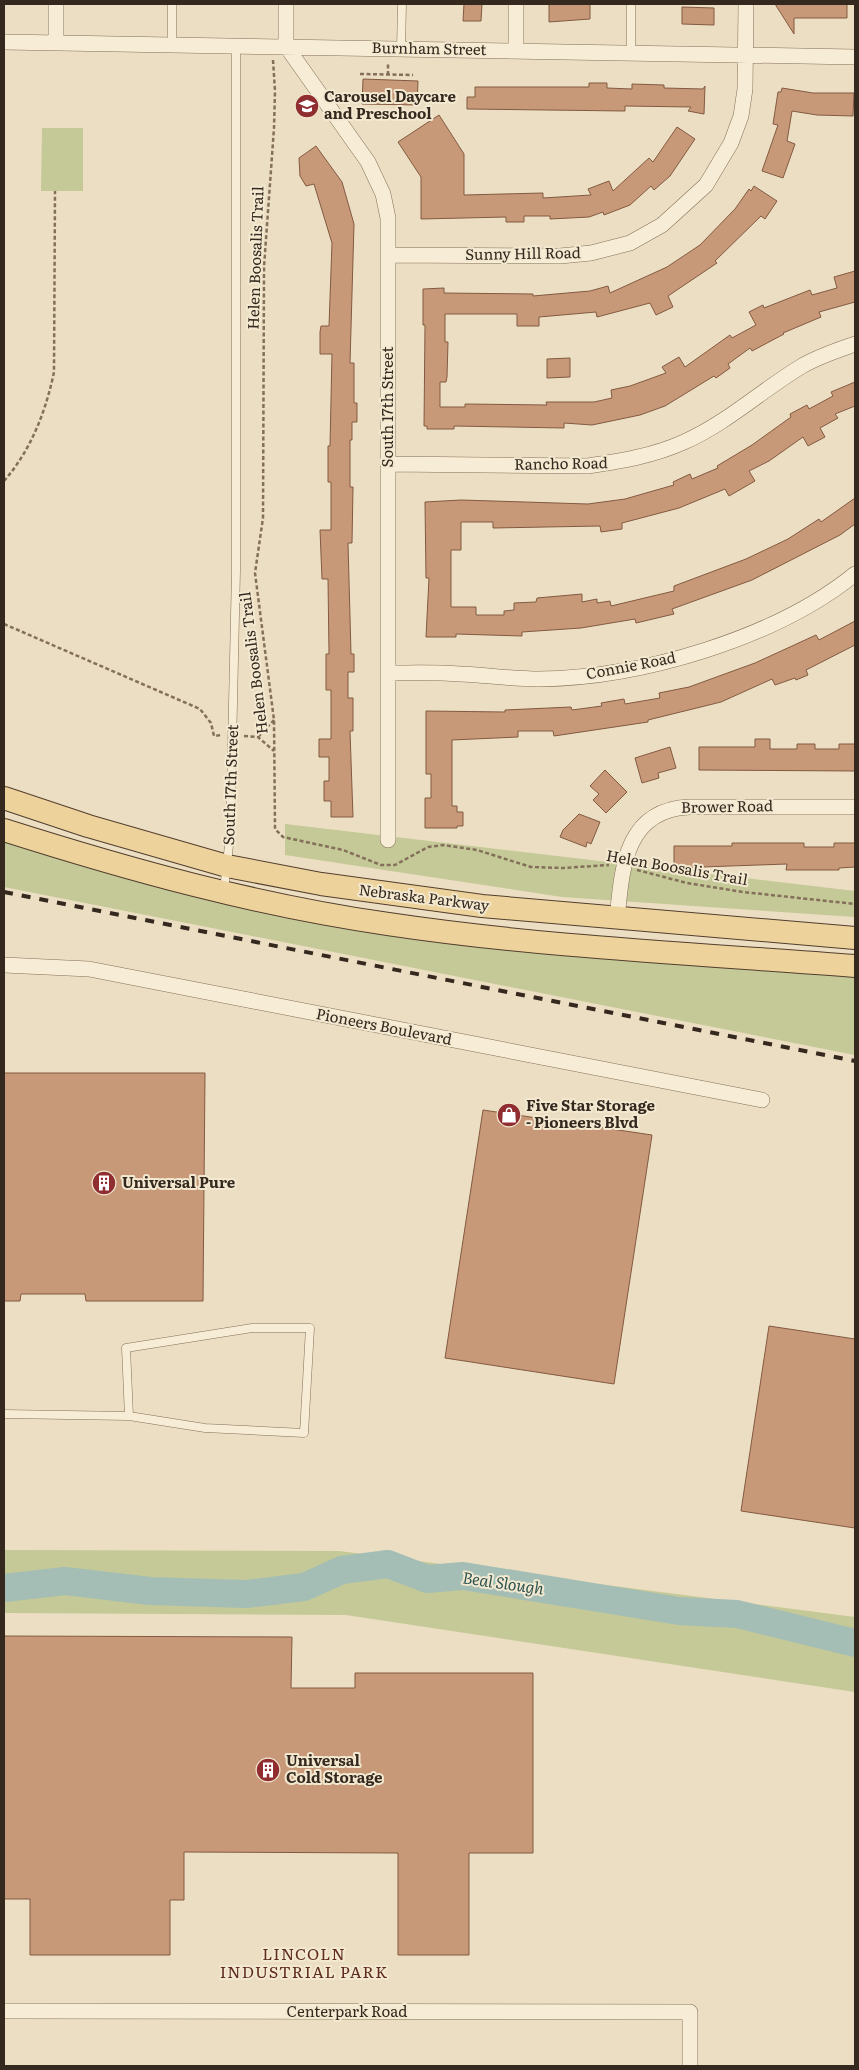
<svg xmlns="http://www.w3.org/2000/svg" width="859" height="2070" font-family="Literata,serif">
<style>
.green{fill:#c4c997}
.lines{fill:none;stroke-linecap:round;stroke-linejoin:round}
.river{stroke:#a4beb6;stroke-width:28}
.building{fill:#c89979;stroke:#825a41}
.lane-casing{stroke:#84705a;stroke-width:9}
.street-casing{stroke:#84705a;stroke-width:16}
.primary-casing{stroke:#523e2e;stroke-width:24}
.path{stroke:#84705a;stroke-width:2.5;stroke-dasharray:4 2.5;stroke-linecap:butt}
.lane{stroke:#f7ecd5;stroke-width:8}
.street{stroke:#f7ecd5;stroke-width:15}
.primary{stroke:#edd29b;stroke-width:22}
.rail{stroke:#35281e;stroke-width:4;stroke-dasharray:9 9;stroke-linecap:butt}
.labels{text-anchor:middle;stroke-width:4;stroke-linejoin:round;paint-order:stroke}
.street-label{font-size:15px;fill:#35281e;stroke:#f3e9d1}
.poi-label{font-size:15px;font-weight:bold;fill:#35281e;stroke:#f3e9d1;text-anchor:start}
.water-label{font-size:16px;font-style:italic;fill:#2e5451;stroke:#f3e9d1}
.neighbourhood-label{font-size:16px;letter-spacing:1px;fill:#5f2b1f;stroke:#f3e9d1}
</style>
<rect width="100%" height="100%" fill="#ecdec2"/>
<!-- green -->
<path class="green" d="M42 128H83V191H41Z
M285 824 855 891V917L562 897 285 855Z
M4 841 189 895 855 976V1055L4 887Z
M4 1550 339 1551 855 1617V1692L346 1615 4 1613Z"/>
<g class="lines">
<!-- river -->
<path class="river" d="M4 1588 65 1581 150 1591 246 1594 304 1587 342 1570 388 1564 427 1579 463 1576 679 1611 737 1614 855 1643"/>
</g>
<!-- building -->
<path class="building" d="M464 4H482L481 21H463Z
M549 4H590V19L549 22Z
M775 4H847V18H794V34Z
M682 7 714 8V25L682 24Z
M363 79 418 81 417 105 362 104Z
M589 83H607V88L632 89V84L664 85V88L703 89 705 86 704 114 688 111 691 107 625 106V111L467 109V97H475V87H589Z
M782 88 813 93H854L853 116 817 115 792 111 787 141 795 144 783 178 762 171 778 125 773 124 778 92H781Z
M439 115 464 154V195L543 193V198L591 195 588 189 609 181 613 191 649 158 653 162 677 127 695 139 670 176 654 190 651 186 630 205 604 215 603 212 589 217 550 219V216H524V222H506V217L421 219V177L398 142Z
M316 146 342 182 354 224 350 363H354V403H357V422H352V440H350V487H353L352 543H348L351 654H354V672H348V698H353V731H350L353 817H331V801H324V781H329V757H319V739H331V690H326V654H329L328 579H322L320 530H331V482H328V446H330L332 354H320V332L321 326H329L332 243 314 184 306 186 300 176 299 158Z
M754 186 777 201 765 219 761 216 715 261 717 263 668 296 673 307 656 315 650 303 597 317 596 312 539 317V326H517V314H445V342H448L447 377 446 382H440V407H465V404L547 405 546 402H594L612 398 611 390 630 386 666 373 662 367 679 357 685 367 730 335 732 338 756 325 749 312 763 305 764 308 810 290 812 295 837 288 834 277 855 271V302L819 312 821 317 783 333 784 334 752 351 750 348 728 364 730 368 716 378 714 376 665 406 640 415 592 425 564 423V428L454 426V429H427V426H424L425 325H423V289L444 288V293L533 294V296L590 291 608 286 610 293 667 267 700 245 735 209 749 189 751 191Z
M570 358V377L547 378V359Z
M855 382V406L835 414 838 418 820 428 825 437 808 446 803 437 769 461 749 471 755 481 729 496 725 489 679 508 622 523V529L601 532 600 526 493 528V522H461V550H451V607H476V615H504V611L514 610V603L536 602 537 598 582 594V602L597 599V603L610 601 611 606 674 591V586L746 559 788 539 819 519 821 522 855 498V524L840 535 752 580 672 609 674 614 636 623 635 619 581 628 522 632V636L456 634V637H426L429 578H426L425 502 461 500 588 504 625 499 674 485 673 482 690 474 692 479 718 468 717 466 752 445 791 417 790 414 807 405 809 409 833 396 831 392Z
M855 621V645L806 670 808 675 796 680 795 678 775 685 772 679 721 702 648 720V722L554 736 553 731H518V737L452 740V806H457V812H463V826H457V828H425V798H431V774H426V711L505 712V710L571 707 572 710 602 706 601 703 624 699 625 704 660 698 659 693 689 687 755 663 816 635 819 640Z
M755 739H770V749H797V744H815V749H839V744H855V771L699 770V747H755Z
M670 747 676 768 658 773 659 778 642 783 635 758Z
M605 770 627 792 606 813 593 800 599 794 590 786Z
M579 814 600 822 591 844 587 842 586 847 560 837 563 830Z
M732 843H804V847H834V843H855V867L839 868V870H786L787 864 674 868V846H732Z
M4 1073H205L203 1301H86L85 1294H21L20 1301H4Z
M483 1110 652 1135 614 1384 445 1358Z
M769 1326 855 1339V1528L741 1511Z
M4 1636 292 1637 291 1688H355V1673H533V1853H469V1955H398V1853L184 1852V1900H170V1955H30V1899H4Z"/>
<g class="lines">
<!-- lane casing -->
<g class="lane-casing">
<path id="lane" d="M631 4V53
M172 44V4
M401 49 402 4
M224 890 230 836 236 571V45
M4 1414 129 1416 205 1428 304 1433 310 1328H252L126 1348 129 1416"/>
</g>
<!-- street casing -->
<g class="street-casing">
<path id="street" d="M286 4V46L368 162 383 194 388 218V840
M4 42 855 57
M56 43V4
M516 51V4
M388 255 560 256 591 253 630 243 662 225 706 185 731 143 741 116 745 89 746 4
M388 464 588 466C621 461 653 456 684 442 727 423 762 390 802 366 819 356 838 350 855 344
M388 673C412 673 436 672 460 674 486 675 513 679 539 679 641 678 776 638 855 574
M617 919C622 868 625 810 689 807H855
M4 965 89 969 762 1100
M4 2011 690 2012V2066"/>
</g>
<!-- primary casing -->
<g class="primary-casing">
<path id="primary" d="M4 798 88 826 227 866 321 884 482 906 855 938
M4 830C130 870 256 905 388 924 542 947 700 954 855 966"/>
</g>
<!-- path -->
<path class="path" d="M273 60 275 91 274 128 264 267 263 518 255 573 274 720 275 829 283 837 343 850 381 865H395L428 847 443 845 477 850 531 867 563 868 609 865
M360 74 413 75
M388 75V64
M4 481C31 450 46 411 54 372L55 191
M4 624 200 709 211 723 214 736 221 735
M244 736 258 737 274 751
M258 737 274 720
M637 870 687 883 743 892 855 904"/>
<!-- lane -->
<use href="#lane" class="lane"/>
<!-- street -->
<use href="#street" class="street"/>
<!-- primary -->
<use href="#primary" class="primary"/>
<!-- rail -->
<path class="rail" d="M4 892 855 1061"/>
</g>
<!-- icons -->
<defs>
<g id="school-disc" transform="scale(1.25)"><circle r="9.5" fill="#902d30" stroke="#f3e9d1"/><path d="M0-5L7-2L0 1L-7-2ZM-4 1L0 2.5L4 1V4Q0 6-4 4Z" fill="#fff"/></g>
<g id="shop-disc" transform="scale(1.25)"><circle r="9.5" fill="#902d30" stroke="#f3e9d1"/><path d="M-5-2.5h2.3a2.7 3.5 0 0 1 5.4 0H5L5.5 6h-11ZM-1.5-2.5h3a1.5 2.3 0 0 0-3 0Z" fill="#fff"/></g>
<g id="building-disc" transform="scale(1.25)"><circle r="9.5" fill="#902d30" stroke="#f3e9d1"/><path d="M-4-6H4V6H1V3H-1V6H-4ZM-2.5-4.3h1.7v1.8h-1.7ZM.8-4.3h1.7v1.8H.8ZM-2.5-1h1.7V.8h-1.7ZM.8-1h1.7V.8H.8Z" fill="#fff"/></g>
</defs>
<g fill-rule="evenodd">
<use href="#school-disc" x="307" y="106"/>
<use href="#shop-disc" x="509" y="1115"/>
<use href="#building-disc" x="104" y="1183"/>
<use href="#building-disc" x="268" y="1770"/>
</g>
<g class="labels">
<!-- street labels -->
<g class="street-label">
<text transform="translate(429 49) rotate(1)" y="5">Burnham Street</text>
<text transform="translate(523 254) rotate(-1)" y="5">Sunny Hill Road</text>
<text transform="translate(256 258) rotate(-88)" y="5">Helen Boosalis Trail</text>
<text transform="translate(388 407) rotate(-90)" y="5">South 17th Street</text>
<text transform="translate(561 464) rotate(-1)" y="5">Rancho Road</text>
<text transform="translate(254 663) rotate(-97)" y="5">Helen Boosalis Trail</text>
<text transform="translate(631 666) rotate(-11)" y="5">Connie Road</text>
<text transform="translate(231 785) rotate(-88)" y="5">South 17th Street</text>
<text transform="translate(727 807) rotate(-1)" y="5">Brower Road</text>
<text transform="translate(677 868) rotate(10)" y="5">Helen Boosalis Trail</text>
<text transform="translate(424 898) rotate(7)" y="5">Nebraska Parkway</text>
<text transform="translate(384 1027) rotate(11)" y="5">Pioneers Boulevard</text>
<text x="347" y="2017">Centerpark Road</text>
</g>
<!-- poi labels -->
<g class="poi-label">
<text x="324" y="102">Carousel Daycare<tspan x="324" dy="17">and Preschool</tspan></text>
<text x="526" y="1111">Five Star Storage<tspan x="526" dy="17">- Pioneers Blvd</tspan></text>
<text x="122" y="1188">Universal Pure</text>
<text x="286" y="1766">Universal<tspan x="286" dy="17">Cold Storage</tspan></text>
</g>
<!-- water labels -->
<g class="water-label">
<text transform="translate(503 1583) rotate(8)" y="6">Beal Slough</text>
</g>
<!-- neighbourhood labels -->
<g class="neighbourhood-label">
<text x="304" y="1960">LINCOLN<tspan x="304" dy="18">INDUSTRIAL PARK</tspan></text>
</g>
</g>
<!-- border -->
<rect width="859" height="2070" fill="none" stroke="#35281e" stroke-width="10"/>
</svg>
